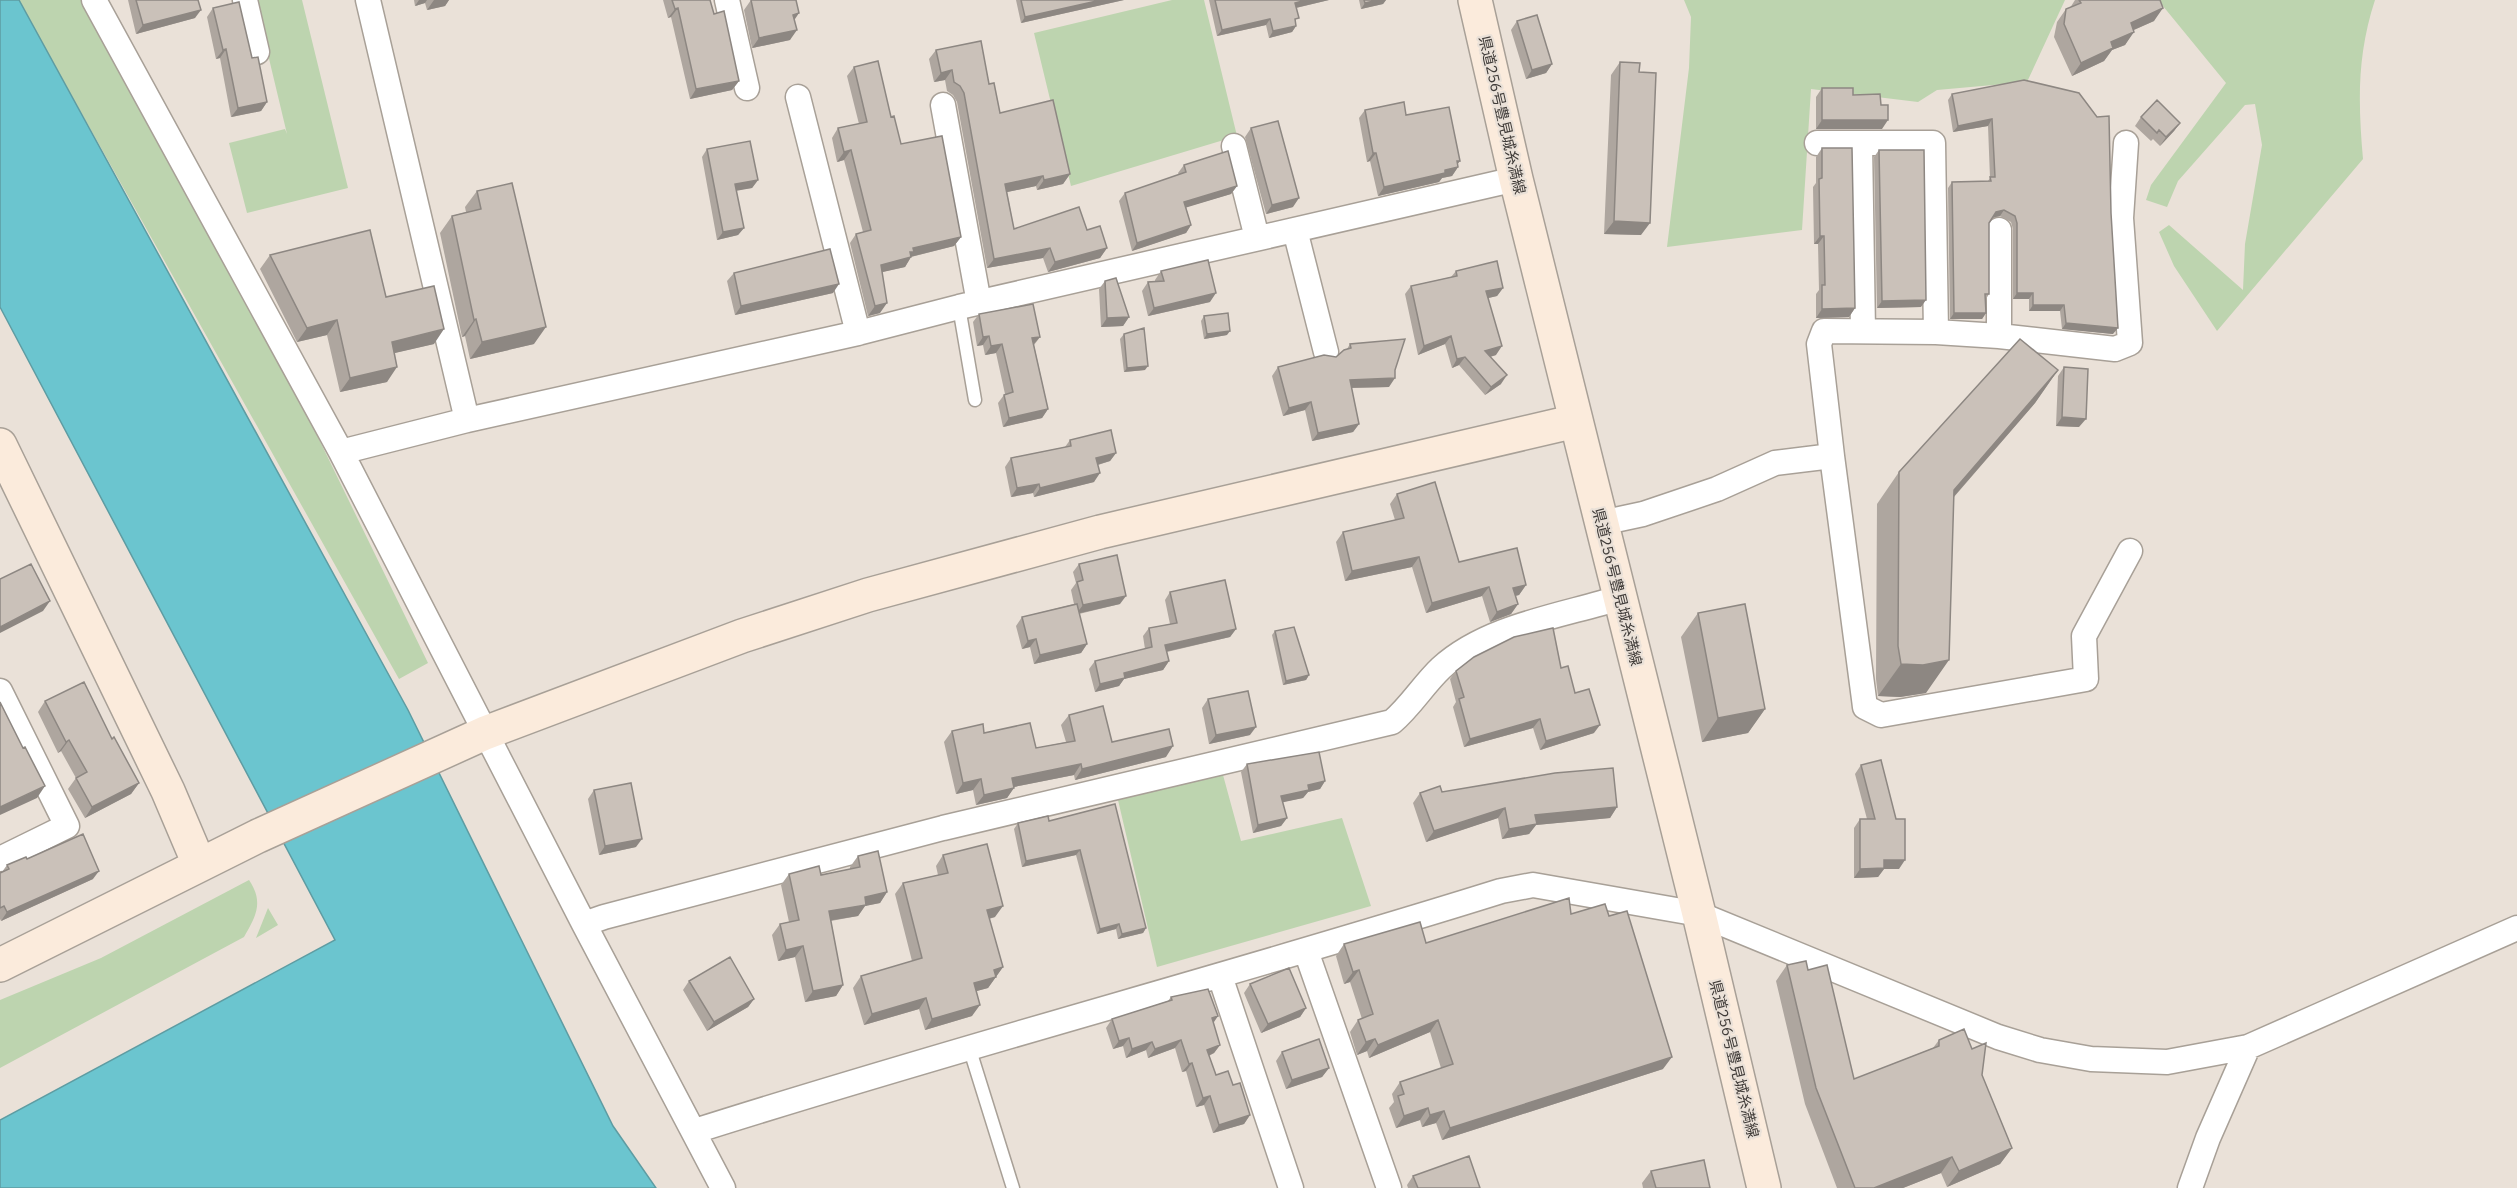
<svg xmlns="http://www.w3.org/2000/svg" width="2517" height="1188" font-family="'IBM Plex Sans','Noto Sans JP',sans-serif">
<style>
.green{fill:#bdd4af}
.water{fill:#6bc5cf;stroke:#5e9ca2;stroke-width:1.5}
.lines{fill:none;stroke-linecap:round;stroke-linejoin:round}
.lane-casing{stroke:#a8a097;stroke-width:15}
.street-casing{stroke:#a8a097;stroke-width:27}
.secondary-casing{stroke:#a8a097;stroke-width:36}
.lane{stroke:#fff;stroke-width:12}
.street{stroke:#fff;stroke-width:24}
.secondary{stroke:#fbebdc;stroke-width:33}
.wall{fill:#aea69f}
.shaded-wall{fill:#8d8782}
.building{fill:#cac1b9;stroke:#8d8782;stroke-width:1.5}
.labels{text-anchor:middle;stroke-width:4.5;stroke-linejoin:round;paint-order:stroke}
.street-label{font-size:15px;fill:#403c39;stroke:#eae1d8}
</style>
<rect width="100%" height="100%" fill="#eae1d8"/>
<!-- green -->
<path class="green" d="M18 0H82L312 425 428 663 399 679Z
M255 0H302L348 188 247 213 229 143 285 129 287 134Z
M1172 0H1204L1237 136 1071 186 1034 33Z
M1684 0H2065L2027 82 1937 90 1918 102 1811 89 1802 230 1667 247 1689 68 1691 17Z
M2158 0H2375C2357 55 2358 102 2363 159L2217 331 2174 266 2159 232 2169 225 2243 290 2245 244 2262 145 2255 104 2245 105 2178 181 2167 207 2146 200 2151 185 2226 83Z
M1223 775 1241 841 1342 818 1371 906 1157 967 1118 800Z
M249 880C264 902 256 916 244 937L0 1068V1000L101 958Z
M268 908 278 925 256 938Z"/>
<!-- water -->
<path class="water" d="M0 0H19L408 710 613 1126 656 1188H0V1120L335 940 0 307Z"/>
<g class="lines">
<!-- lane casing -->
<g class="lane-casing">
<path id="lane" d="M959 307 975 400
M969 1047 1013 1188"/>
</g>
<!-- street casing -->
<g class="street-casing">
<path id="street" d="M94 0 341 452 584 924 723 1188
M245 0 257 52
M368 0 467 420
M727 0 747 88
M798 97 858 333
M943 105 979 303
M1817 143H1860
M1234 146 1257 238
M1295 230 1326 352
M1863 331 1860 143H1933L1936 332
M1999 336V230
M341 452 467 420 858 333 959 307 1516 179
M1832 456 1864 699 1865 707 1881 715 2086 679 2084 636 2130 551
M1601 523 1643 514 1717 489 1775 463 1832 456 1819 344 1824 331 1936 332 1999 336 2115 349 2130 343 2121 218 2126 143
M0 691 67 826 0 859
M584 924 604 917 943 828 1392 722C1411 706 1423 685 1441 668 1487 626 1561 616 1619 598
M1306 951 1389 1188
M1220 976 1291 1188
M695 1131C962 1046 1233 975 1501 891L1533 885 1699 914 1998 1037 2040 1050 2091 1059 2167 1062 2248 1047 2517 928
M2190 1188 2208 1138 2248 1047"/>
</g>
<!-- secondary casing -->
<g class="secondary-casing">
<path id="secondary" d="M1475 0 1516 179 1699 914 1764 1188
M0 445 168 791 199 864
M0 965 258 836 485 733 742 636 868 595 1100 532 1576 421"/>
</g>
<!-- lane -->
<use href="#lane" class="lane"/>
<!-- street -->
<use href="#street" class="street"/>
<!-- secondary -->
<use href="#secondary" class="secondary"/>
</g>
<!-- wall -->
<path class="wall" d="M128 0H198L195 18 136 34Z
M414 0H449L445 6 427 10 425 3 415 6Z
M663 0H710L714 14 739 81 732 90 690 99 671 17 668 18Z
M751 0 794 20 790 40 752 48 744 10Z
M1016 0H1124L1021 23Z
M1209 0H1329L1296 8V26L1292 32 1269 38 1266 25 1217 36Z
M1359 0H1386L1383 4 1361 9Z
M2075 0H2160L2154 21 2134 30 2125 45 2112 50 2104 61 2072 76 2054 37 2057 22 2066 9 2070 8Z
M213 8 252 58 267 102 261 111 231 117 220 58 216 59 207 17Z
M1517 21 1552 64 1546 73 1526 79 1511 30Z
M936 50 989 84 1000 113 1070 174 1063 184 1037 190 1036 186 1007 192 1014 229 1087 230 1107 248 1100 258 1048 272 1043 258 987 268 957 102 953 95 947 91 945 80 934 82 929 59Z
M1620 62 1639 72 1641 235 1604 234 1611 75Z
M854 67 891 117 901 144 961 237 954 246 911 257 905 267 882 272 880 313 868 316 850 243 856 234 863 232 844 160 837 162 832 138 838 128 859 124 847 76Z
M2024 80 2113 334 2062 329 2060 311H2029V299H2013V229L2011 222 2000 216 1992 218 1989 223V294L1986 299V313L1982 319H1950L1948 188 1952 182 1988 181 1990 178 1988 126 1953 132 1948 100 1952 94Z
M1822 88 1853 95 1882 129H1816V97Z
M1365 110 1406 115 1460 161 1457 164 1458 167 1452 176 1442 178 1439 182 1378 196 1370 161 1367 162 1359 118Z
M2141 117 2180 123 2174 131 2160 146 2153 139 2151 141 2135 126Z
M1251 128 1293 207 1266 214 1245 137Z
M1822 148 1855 308 1849 317 1816 318V294L1819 290 1818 244H1814L1813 187 1816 183V157Z
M707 149 758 180 752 188 736 190 744 228 738 235 717 240 702 157Z
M1879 150 1921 307 1877 308 1874 157Z
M1184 165 1237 186 1231 194 1186 207 1191 225 1186 233 1132 251 1119 201 1125 193 1179 175 1178 173Z
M477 191 534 344 470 359 465 336 462 337 440 233 452 216 466 212 465 207Z
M270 255 386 297 434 344 394 353 387 382 340 392 327 335 297 342 260 269Z
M1161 271 1210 302 1148 316 1142 291 1148 282 1155 281V280Z
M1456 271 1503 288 1497 296 1488 298 1496 355 1490 357 1501 384 1485 395 1459 365 1452 368 1445 344 1418 355 1405 294 1411 286 1451 277Z
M734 273 833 293 735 315 727 281Z
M1105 281 1129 317 1123 326 1101 327 1099 289Z
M979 314 1040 337 1034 345 1048 409 1042 418 1003 427 998 403 1004 395 1005 394 996 353 985 355 983 345 977 346 973 322Z
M1204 316 1227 335 1204 339 1201 321Z
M1124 334 1145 370 1124 372 1120 339Z
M1350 344 1389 387 1351 388 1359 424 1353 432 1312 441 1305 410 1283 416 1272 376 1278 367 1336 357 1347 349Z
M2064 367 2079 427 2056 426 2058 376Z
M2058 370 2035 403 1954 497 1926 693 1900 697 1878 696 1876 679 1877 504 1899 472Z
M1070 440 1116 453 1110 461 1098 465 1094 482 1034 497 1033 493 1011 497 1005 467 1011 458 1065 447Z
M1397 494 1459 562 1526 585 1519 595 1515 596 1518 604 1511 614 1490 622 1482 596 1426 613 1412 567 1345 581 1336 542 1343 532 1395 520 1390 504Z
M1079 564 1120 604 1079 614 1087 644 1081 653 1034 664 1030 647 1022 649 1016 626 1022 617 1074 604 1071 590 1076 583 1073 572Z
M1170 592 1236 629 1230 637 1167 652 1169 661 1163 670 1124 679 1119 686 1095 692 1089 669 1095 661 1145 649 1143 636 1149 628 1170 624 1165 600Z
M1698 613 1765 709 1748 733 1702 742 1681 637Z
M1275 631 1309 675 1306 680 1283 685 1272 635Z
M1561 668 1575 693 1594 733 1540 750 1533 728 1464 747 1453 707 1456 702 1450 679 1456 671Z
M1208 699 1250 735 1209 744 1202 708Z
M45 701 112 739 139 783 131 794 85 818 68 789 76 778 61 751 58 753 38 712Z
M1069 715 1112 742 1166 757 1075 780 1074 775 1014 787 1007 798 976 805 973 790 956 794 944 742 952 731 984 733 1036 748 1066 742 1061 725Z
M1247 764 1325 781 1320 789 1308 792 1303 798 1282 802 1287 818 1281 826 1253 833 1241 772Z
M1861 765 1899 869H1884L1878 877 1854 878V828L1860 819H1867L1855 774Z
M594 790 636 847 599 855 588 799Z
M1442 792 1617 807 1610 818 1536 825 1529 834 1502 839 1498 818 1426 842 1413 803 1420 793Z
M1115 804 1146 928 1143 933 1118 939 1116 929 1097 934 1076 855 1022 867 1014 829 1018 823 1049 821Z
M943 855 995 917 989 919 1003 967 988 988 976 991 972 1016 925 1030 919 1009 864 1025 853 988 861 976 912 961 895 894 903 883 938 875 936 866Z
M858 856 887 892 880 903 865 906 858 916 831 921 843 985 836 996 805 1002 795 957 778 961 772 935 780 924 789 922 781 885 789 874 821 875 850 869V867Z
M27 859 93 879 1 921 0 919V873L2 872 7 865Z
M1571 914 1609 916 1663 1069 1442 1140 1436 1123 1422 1127 1420 1120 1396 1128 1389 1108 1394 1102 1392 1094 1400 1082 1441 1068 1430 1032 1369 1058 1367 1051 1357 1055 1350 1032 1358 1020 1362 1019 1350 982 1344 984 1336 956 1344 944 1426 943Z
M1787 965 1808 970 1854 1079 1933 1048 1939 1040 1982 1075 2012 1148 2000 1164 1947 1187 1941 1173 1903 1188H1837L1805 1104 1776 981Z
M689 981 754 999 748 1007 707 1031 683 990Z
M1250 984 1306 1008 1300 1017 1261 1033 1244 993Z
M1171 997 1213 1023 1220 1045 1214 1053 1209 1056 1216 1075 1233 1085 1250 1115 1244 1124 1213 1133 1204 1105 1196 1107 1186 1071 1182 1072 1175 1048 1148 1058 1146 1050 1126 1058 1123 1046 1113 1049 1106 1028 1112 1019 1168 1001Z
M1282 1052 1329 1068 1322 1077 1286 1089 1276 1061Z
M1651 1171 1710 1188H1643L1642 1183Z
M1413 1176 1480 1188H1408L1407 1185Z"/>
<!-- shaded-wall -->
<path class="shaded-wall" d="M419 0H427L425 3 415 6Z
M434 0H449L445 6 427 10Z
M1101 0H1124L1021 23 1025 17Z
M1306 0H1329L1291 9 1295 3Z
M1378 0H1386L1383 4 1361 9 1365 3Z
M678 8 671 17 668 18 675 9Z
M2163 8 2154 21 2122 35 2131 23Z
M201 10 195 18 136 34 143 25Z
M799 13 793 22V15Z
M1270 19 1266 25 1217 36 1222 30Z
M1296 26 1292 32 1269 38 1273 31Z
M797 30 790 40 752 48 759 38Z
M2134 32 2125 45 2112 50 2104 61 2072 76 2081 63 2111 42Z
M226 49 220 58 216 59 223 50Z
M1552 64 1546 73 1526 79 1532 70Z
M952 70 945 80 934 82 941 73Z
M739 81 732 90 690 99 696 89Z
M267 102 261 111 231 117 238 108Z
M1992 119 1988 126 1953 132 1958 126Z
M1822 120H1888L1882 129H1816Z
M2180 123 2174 131 2160 146 2166 137Z
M851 150 844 160 837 162 844 152Z
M1373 153H1376L1370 161 1367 162Z
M1457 161H1460L1455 167H1458L1452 176 1442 178 1439 182 1378 196 1384 187 1445 170Z
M1070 174 1063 184 1037 190 1044 180Z
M1043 176 1036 186 998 194 1005 184Z
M758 180 752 188 730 192 735 184Z
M1237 186 1231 194 1178 210 1184 202Z
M1299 198 1293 207 1266 214 1272 205Z
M2004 210 2000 216 1991 218 1996 212Z
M1614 221 1650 223 1641 235 1604 234Z
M1191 225 1186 233 1132 251 1137 243Z
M744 228 738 235 717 240 723 232Z
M1820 236H1824L1818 244H1814Z
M961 237 954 246 910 257H911L905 267 874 274 881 265 913 248Z
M1050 248 1043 258 987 268 994 259Z
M1107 248 1100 258 1048 272 1055 262Z
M839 284 833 293 735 315 741 306Z
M1503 288 1497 296 1480 300 1486 291Z
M1216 293 1210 302 1148 316 1154 308Z
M2017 293H2033L2029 299H2013Z
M1926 300 1921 307 1877 308 1882 301Z
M887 303 880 313 868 316 875 306Z
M2033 305H2064L2060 311H2029Z
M1855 308 1849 317 1816 318 1822 309Z
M1954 313H1986L1982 319H1950Z
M1129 317 1123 326 1101 327 1107 318Z
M476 319 465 336 462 337 474 320Z
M337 320 327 335 297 342 307 328Z
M2066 323 2118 328 2113 334 2062 329Z
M546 327 534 344 470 359 482 342Z
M444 329 434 344 382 356 392 342Z
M1230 331 1227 335 1204 339 1207 334Z
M989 336 983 345 977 346 983 337Z
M1451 336 1445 344 1418 355 1424 346Z
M1040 337 1033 345 1032 338Z
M1002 344 996 353 985 355 991 346Z
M1502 346 1496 355 1479 360 1485 351Z
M1465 357 1459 365 1452 368 1457 359Z
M1148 366 1145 370 1124 372 1127 368Z
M397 367 387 382 340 392 350 378Z
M2058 370 2035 403 1931 523 1954 490Z
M1507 375 1501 384 1485 395 1491 387Z
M1395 378 1389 387 1344 388 1350 380Z
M1311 402 1305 410 1283 416 1289 408Z
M1048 409 1042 418 1003 427 1009 418Z
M2062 417 2086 419 2079 427 2056 426Z
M1359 424 1353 432 1312 441 1318 433Z
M1116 453 1110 461 1090 467 1096 458Z
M1100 473 1094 482 1034 497 1040 488Z
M1039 484 1033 493 1011 497 1017 488Z
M1419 557 1412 567 1345 581 1352 571Z
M1526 585 1519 595 1506 598 1513 588Z
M1489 587 1482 596 1426 613 1432 603Z
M1126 596 1120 604 1076 614 1083 605Z
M50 601 43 611 0 633V627Z
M1518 604 1511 614 1490 622 1497 612Z
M1236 629 1230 637 1160 653 1165 645Z
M1036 639 1030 647 1022 649 1028 641Z
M1087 644 1081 653 1034 664 1040 655Z
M1949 660 1926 693 1900 697 1878 696 1901 664Z
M1169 661 1163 670 1124 679 1119 686 1095 692 1100 684 1124 673Z
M1309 675 1306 680 1283 685 1286 681Z
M1765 709 1748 733 1702 742 1718 718Z
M1540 719 1533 728 1464 747 1470 739Z
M1600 725 1594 733 1540 750 1546 741Z
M1256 727 1250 735 1209 744 1216 735Z
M69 740 61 751 58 753 66 742Z
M1173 746 1166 757 1075 780 1082 769Z
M1081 764 1074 775 1004 789 1012 778Z
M981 779 973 790 956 794 963 783Z
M1325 781 1320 789 1308 792 1303 798 1275 804 1281 796 1308 785Z
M139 783 131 794 85 818 92 807Z
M45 786 37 798 0 815V807Z
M1014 788 1007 798 976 805 984 795Z
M1617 807 1610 818 1536 825 1529 834 1502 839 1509 829 1535 815Z
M1505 808 1498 818 1426 842 1434 831Z
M1287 818 1281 826 1253 833 1258 825Z
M642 839 636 847 599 855 605 846Z
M1080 850 1076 855 1022 867 1026 861Z
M1884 860H1905L1899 869H1884L1878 877 1854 878 1860 869Z
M99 871 93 879 1 921 7 912Z
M887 892 880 903 865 906 858 916 821 922 829 911 865 897Z
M1003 906 995 917 979 921 987 910Z
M1119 924 1116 929 1097 934 1100 929Z
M1146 928 1143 933 1118 939 1122 934Z
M803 946 795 957 778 961 786 950Z
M1003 967 988 988 966 994 974 983 994 970Z
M1359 970 1350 982 1344 984 1353 972Z
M843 985 836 996 805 1002 813 991Z
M926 998 919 1009 864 1025 872 1014Z
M754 999 748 1007 707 1031 714 1022Z
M980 1005 972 1016 925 1030 932 1019Z
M1306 1008 1300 1017 1261 1033 1268 1024Z
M1218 1016 1212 1025V1018Z
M1438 1020 1430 1032 1369 1058 1378 1045Z
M1129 1038 1123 1046 1113 1049 1119 1041Z
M1375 1039 1367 1051 1357 1055 1366 1042Z
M1181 1040 1175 1048 1148 1058 1155 1049Z
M1152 1042 1146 1050 1126 1058 1132 1049Z
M1220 1045 1214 1053 1201 1059 1207 1050Z
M1672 1057 1663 1069 1442 1140 1450 1128Z
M1192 1063 1186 1071 1182 1072 1189 1064Z
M1329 1068 1322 1077 1286 1089 1292 1080Z
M1210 1096 1204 1105 1196 1107 1203 1098Z
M1428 1108 1420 1120 1396 1128 1404 1116Z
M1444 1111 1436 1123 1422 1127 1430 1115Z
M1250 1115 1244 1124 1213 1133 1219 1125Z
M2012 1148 2000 1164 1947 1187 1959 1171Z
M1952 1157 1941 1173 1903 1188H1874Z"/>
<!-- building -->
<path class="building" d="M136 0H198L201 10 143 25Z
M672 0H710L714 14 724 11 739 81 696 89 678 8 675 9Z
M751 0H796L799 13 793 15 797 30 759 38Z
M1021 0H1101L1025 17Z
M1215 0H1306L1295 3 1299 18 1295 19 1296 26 1273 31 1270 19 1222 30Z
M1364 0H1378L1365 3Z
M2079 0H2160L2163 8 2131 23 2134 32 2111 42 2113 48 2081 63 2064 24 2066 9 2081 3Z
M239 2 252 58 258 57 267 102 238 108 226 49 223 50 213 8Z
M1537 15 1552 64 1532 70 1517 21Z
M981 41 989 84 994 83 1000 113 1053 100 1070 174 1044 180 1043 176 1005 184 1014 229 1079 207 1087 230 1100 226 1107 248 1055 262 1050 248 994 259 964 93 960 86 954 82 952 70 941 73 936 50Z
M878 61 891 117 894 116 901 144 942 136 961 237 913 248 914 252H910L911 257 881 265 887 303 875 306 856 234 871 230 851 150 844 152 838 128 867 122 854 67Z
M1620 62 1640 63 1639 72 1656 73 1650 223 1614 221Z
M2024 80 2079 93 2097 117 2109 116 2111 213 2118 328 2066 323 2064 305H2033V293H2017V223L2015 216 2004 210 1996 212 1989 223V294H1985L1986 313H1954L1952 182 1991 181 1990 177H1995L1992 119 1958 126 1952 94Z
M1822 88H1853V95L1880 94 1881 105H1888V120H1822Z
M2157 100 2180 123 2166 137 2159 130 2157 133 2141 117Z
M1404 102 1406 115 1449 107 1460 161H1457L1458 167 1445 170V173L1384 187 1376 153H1373L1365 110Z
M1278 121 1299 198 1272 205 1251 128Z
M750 141 758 180 735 184 744 228 723 232 707 149Z
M1822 148H1852L1855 308 1822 309V285H1825L1824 236H1820L1819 179 1822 178Z
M1879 150H1924L1926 300 1882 301Z
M1228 151 1237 186 1184 202 1191 225 1137 243 1125 193 1186 172 1184 165Z
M512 183 546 327 482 342 476 319 474 320 452 216 481 209 477 191Z
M370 230 386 297 434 286 444 329 392 342 397 367 350 378 337 320 307 328 270 255Z
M830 249 839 284 741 306 734 273Z
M1208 260 1216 293 1154 308 1148 282 1164 281 1161 271Z
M1497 261 1503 288 1486 291 1502 346 1485 351 1507 375 1491 387 1465 357 1457 359 1451 336 1424 346 1411 286 1457 276 1456 271Z
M1116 278 1129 317 1107 318 1105 281Z
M1033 304 1040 337 1032 338 1048 409 1009 418 1004 395 1013 392 1002 344 991 346 989 336 983 337 979 314Z
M1228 313 1230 331 1207 334 1204 316Z
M1144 328 1148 366 1127 368 1124 334Z
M1405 339 1395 370V378L1350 380 1359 424 1318 433 1311 402 1289 408 1278 367 1324 355 1336 357 1344 350 1351 348 1350 344Z
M2020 339 2058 370 1954 490 1949 660 1923 665 1901 664 1898 646 1899 472Z
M2064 367 2088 369 2086 419 2062 417Z
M1111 430 1116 453 1096 458 1100 473 1040 488 1039 484 1017 488 1011 458 1071 446 1070 440Z
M1435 482 1459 562 1517 548 1526 585 1513 588 1518 604 1497 612 1489 587 1432 603 1419 557 1352 571 1343 532 1404 518 1397 494Z
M1117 555 1126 596 1083 605 1077 582 1083 580 1079 564Z
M31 564 50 601 0 627V579Z
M1225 580 1236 629 1165 645 1169 661 1124 673 1125 678 1100 684 1095 661 1152 647 1149 628 1177 623 1170 592Z
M1077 604 1087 644 1040 655 1036 639 1028 641 1022 617Z
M1745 604 1765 709 1718 718 1698 613Z
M1294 627 1309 675 1286 681 1275 631Z
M1553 628 1561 668 1568 666 1575 693 1589 689 1600 725 1546 741 1540 719 1470 739 1459 699 1464 697 1456 671 1474 657 1514 637Z
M84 682 112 739 114 737 139 783 92 807 76 778 87 772 69 740 66 742 45 701Z
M1248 691 1256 727 1216 735 1208 699Z
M0 702 23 748 25 747 45 786 0 807Z
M1103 706 1112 742 1169 729 1173 746 1082 769 1081 764 1012 778 1014 788 984 795 981 779 963 783 952 731 983 724 984 733 1030 723 1036 748 1075 741 1069 715Z
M1319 752 1325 781 1308 785 1309 790 1281 796 1287 818 1258 825 1247 764Z
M1881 760 1896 819H1905V860H1884V868L1860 869V819H1875L1861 765Z
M1613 768 1617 807 1535 815 1537 824 1509 829 1505 808 1434 831 1420 793 1440 786 1442 792 1555 773Z
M631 783 642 839 605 846 594 790Z
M1115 804 1146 928 1122 934 1119 924 1100 929 1080 850 1026 861 1018 823 1048 816 1049 821Z
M83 834 99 871 7 912 4 906 0 908V873L9 869 7 865 26 857 27 859Z
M987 844 1003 906 987 910 1003 967 994 970 996 977 974 983 980 1005 932 1019 926 998 872 1014 861 976 922 958 903 883 948 873 943 855Z
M878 851 887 892 865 897 866 905 829 911 843 985 813 991 803 946 786 950 780 924 799 920 789 874 819 866 821 875 860 867 858 856Z
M1569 898 1571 914 1605 904 1609 916 1627 911 1672 1057 1450 1128 1444 1111 1430 1115 1428 1108 1404 1116 1398 1096 1404 1094 1400 1082 1453 1064 1438 1020 1378 1045 1375 1039 1366 1042 1358 1020 1373 1014 1359 970 1353 972 1344 944 1420 922 1426 943Z
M730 957 754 999 714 1022 689 981Z
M1806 961 1808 970 1827 965 1854 1079 1939 1046V1040L1964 1029 1972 1049 1986 1043 1982 1075 2012 1148 1959 1171 1952 1157 1874 1188H1855L1816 1088 1787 965Z
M1289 968 1306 1008 1268 1024 1250 984Z
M1208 989 1218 1016 1212 1018 1220 1045 1207 1050 1216 1075 1228 1071 1233 1085 1240 1083 1250 1115 1219 1125 1210 1096 1203 1098 1192 1063 1189 1064 1181 1040 1155 1049 1152 1042 1132 1049 1129 1038 1119 1041 1112 1019 1172 1000 1171 997Z
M1319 1039 1329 1068 1292 1080 1282 1052Z
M1469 1156 1480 1188H1418L1413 1176Z
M1704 1160 1710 1188H1656L1651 1171Z"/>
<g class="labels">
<!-- street labels -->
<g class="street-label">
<text transform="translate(1502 115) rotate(77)" y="5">県道256号豊見城糸満線</text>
<text transform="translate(1617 587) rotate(76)" y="5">県道256号豊見城糸満線</text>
<text transform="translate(1734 1059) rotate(76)" y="5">県道256号豊見城糸満線</text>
</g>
</g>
</svg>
